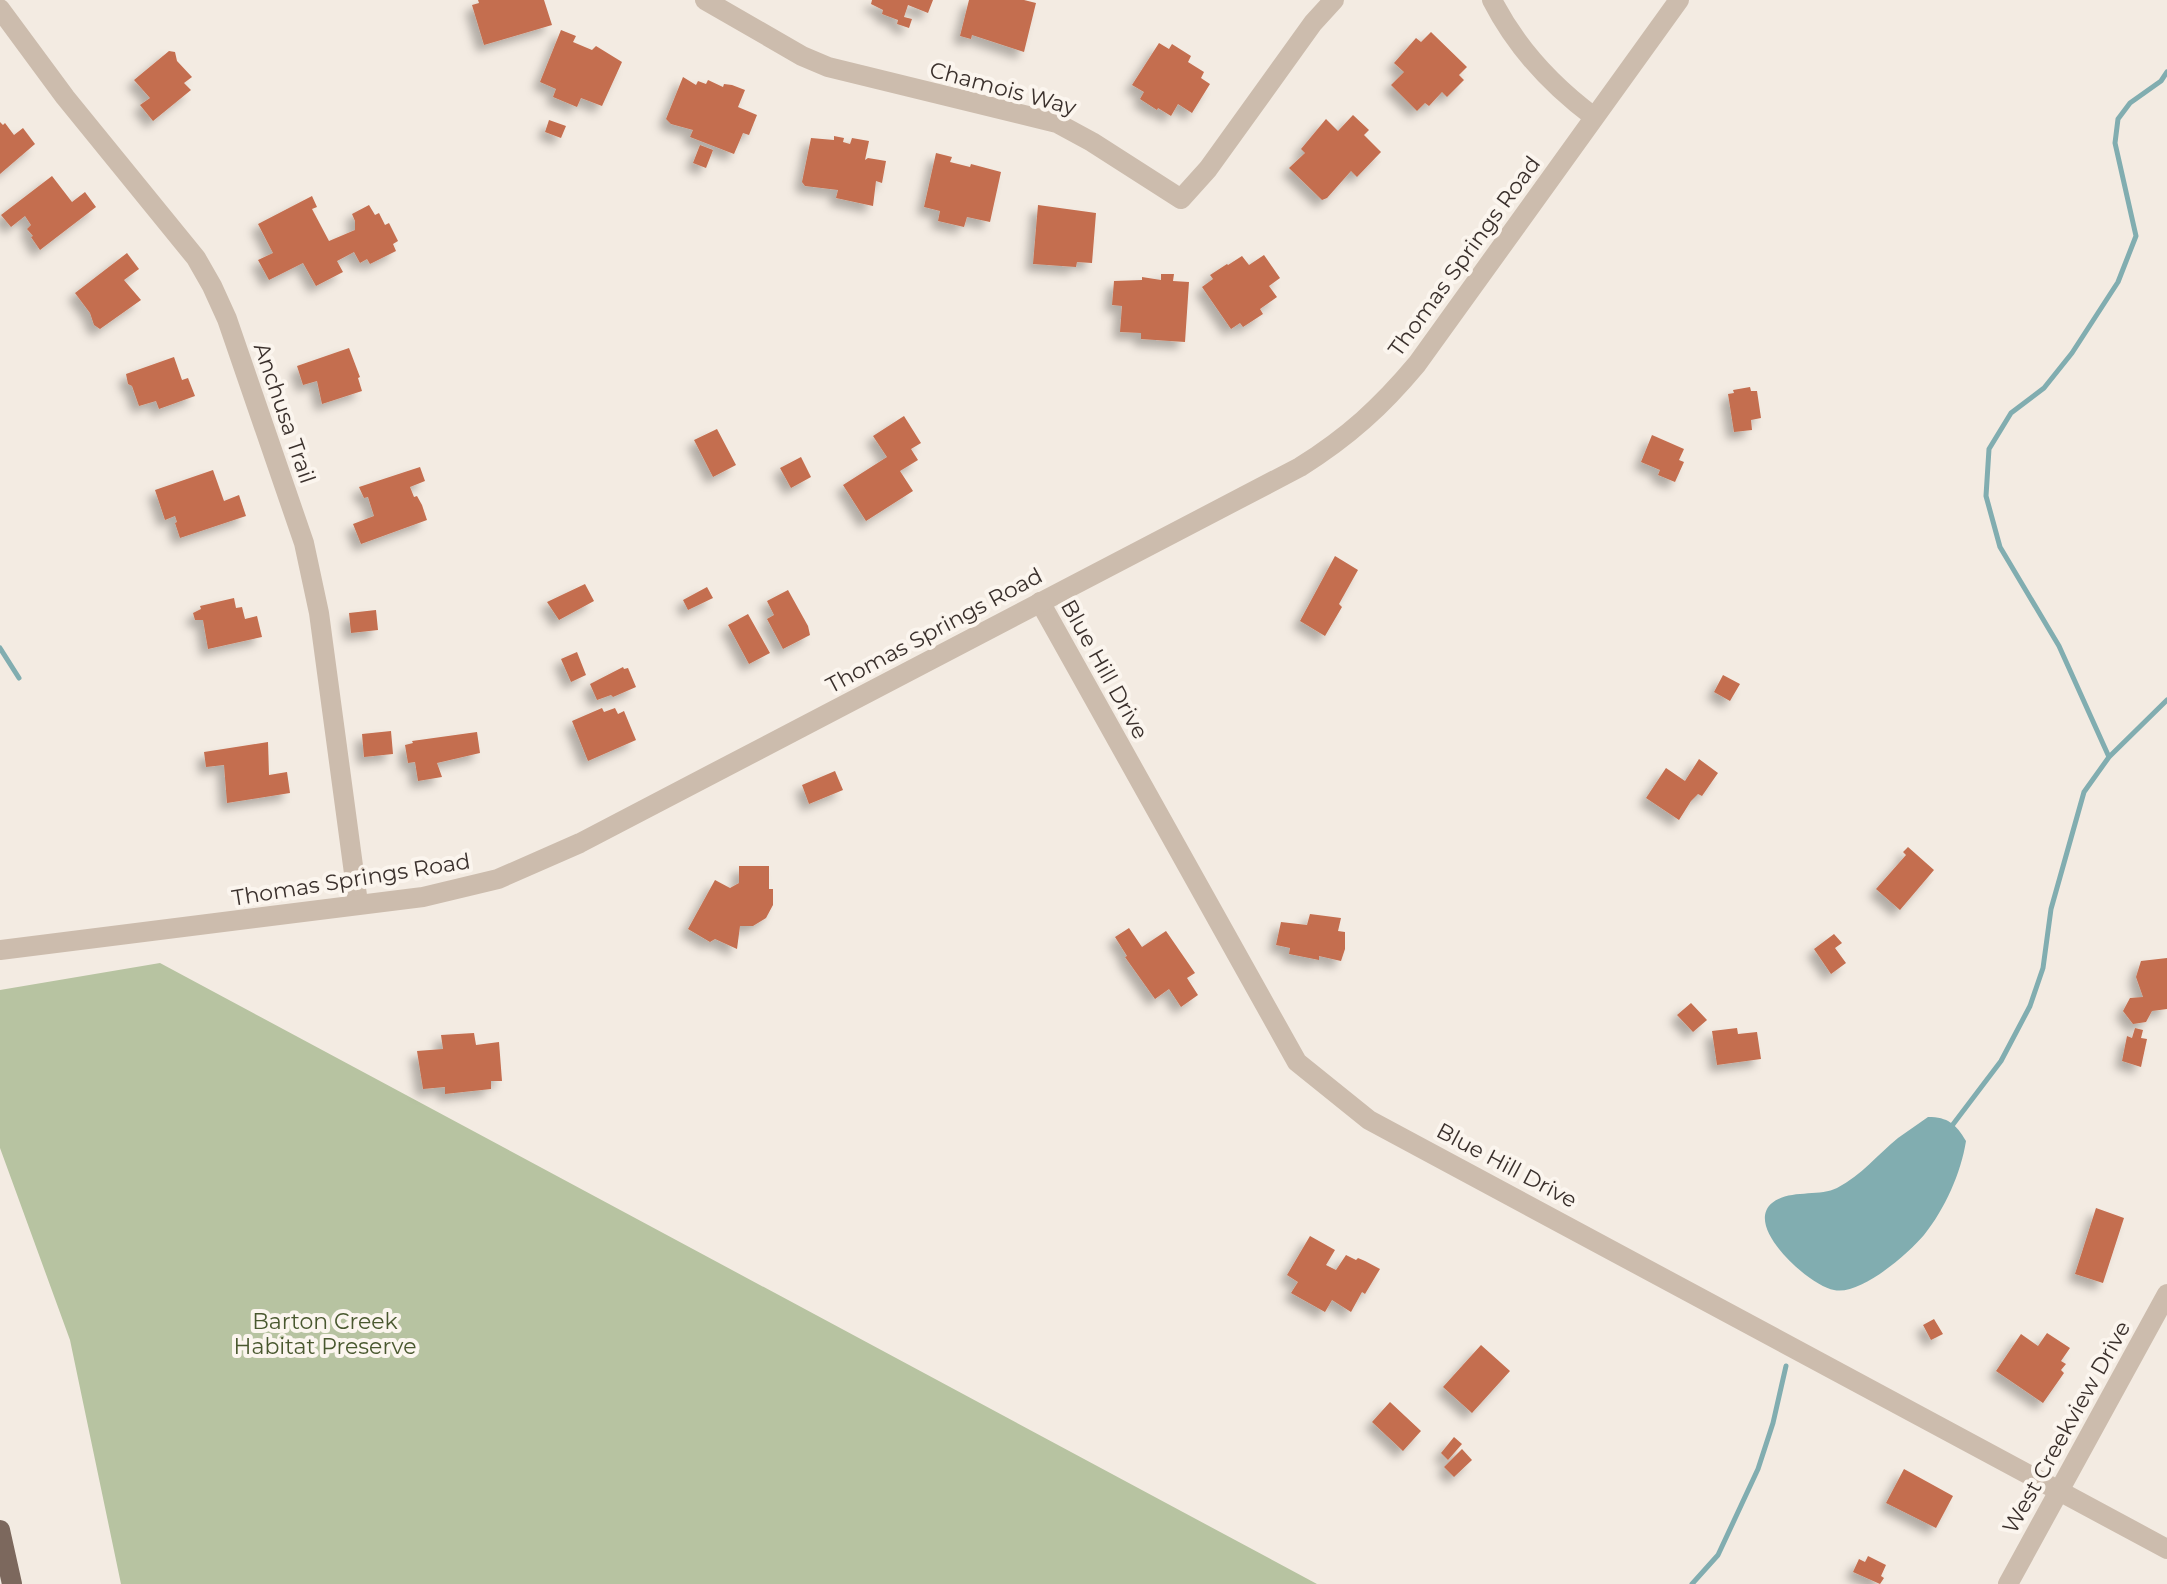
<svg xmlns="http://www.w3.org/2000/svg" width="2167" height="1584" font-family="Montserrat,sans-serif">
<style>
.green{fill:#b7c3a1}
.water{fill:#81adb0}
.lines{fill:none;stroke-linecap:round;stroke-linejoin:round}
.stream{stroke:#81adb0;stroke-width:5}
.building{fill:#c46e4f;filter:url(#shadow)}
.minor{stroke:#ccbcad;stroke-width:20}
.tertiary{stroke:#ccbcad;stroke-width:20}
.primary{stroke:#7c685d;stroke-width:20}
.labels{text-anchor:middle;stroke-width:8;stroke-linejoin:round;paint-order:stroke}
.street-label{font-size:22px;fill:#3a302c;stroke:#fbf5ee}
.park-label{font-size:22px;fill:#49582f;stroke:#fbf5ee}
</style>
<defs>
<filter id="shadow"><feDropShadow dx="-7" dy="7" stdDeviation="4" flood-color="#0004"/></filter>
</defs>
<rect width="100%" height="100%" fill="#f3ebe2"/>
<!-- green -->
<path class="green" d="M160 963 1317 1584H121L70 1340 0 1148V990Z"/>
<!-- water -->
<path class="water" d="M1928 1117C1948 1117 1956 1124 1966 1141 1961 1173 1945 1209 1924 1235 1908 1254 1860 1296 1834 1290 1810 1286 1743 1227 1772 1203 1789 1189 1819 1197 1837 1188 1862 1175 1877 1155 1898 1138 1908 1131 1918 1124 1928 1117Z"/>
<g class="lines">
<!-- stream -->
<path class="stream" d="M0 648 19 678
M2109 757 2059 646 2000 547 1986 496 1989 449 2011 413 2044 388 2072 353 2118 282 2136 236 2115 143 2118 119 2130 103 2161 81 2167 72
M1951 1127 2001 1061 2030 1006 2043 968 2051 909 2084 792 2109 757 2167 700
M1692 1584 1718 1555 1758 1469 1773 1423 1786 1366"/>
</g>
<!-- building -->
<path class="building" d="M478 0H544L552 25 484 45 472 5 479 3Z
M872 0H933L928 13 908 5 904 17 912 19 909 28 897 24 898 20 882 14 883 10 871 4Z
M969 0H1024L1036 3 1024 52 972 35 971 39 960 36Z
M561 30 576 36 573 42 592 50 596 46 622 62 602 106 581 98 577 107 553 97 556 89 540 82Z
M1431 32 1467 67 1459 75 1464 80 1447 97 1442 92 1429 106 1425 103 1417 111 1391 85 1404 72 1394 63 1416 38 1421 42Z
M1159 43 1169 49 1172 44 1191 56 1188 62 1204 72 1201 78 1210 84 1192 113 1178 104 1171 116 1158 108 1157 110 1140 99 1144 92 1132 85Z
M169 51 175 52 177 61 192 77 184 83 191 90 153 121 140 105 150 98 134 80Z
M683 77 696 85 698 81 706 84 708 80 723 87 724 84 732 85 745 90 738 107 757 115 749 135 743 133 734 154 690 137 693 130 671 124 666 119Z
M1353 115 1369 130 1364 135 1381 152 1357 177 1351 171 1327 198 1322 200 1289 168 1305 153 1301 149 1326 119 1338 131Z
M549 120 566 126 561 138 545 132Z
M0 122 3 125 5 123 14 135 23 128 35 144 0 174Z
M834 136 844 138 843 142 850 144 852 138 869 141 865 160 868 158 886 161 882 183 876 181 873 206 836 198 838 190 805 186 802 182 811 138 834 140Z
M700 145 713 150 706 168 693 163Z
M936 153 952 157 950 162 970 167 971 164 1001 172 990 222 967 217 964 227 938 221 940 211 924 207Z
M52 176 72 202 85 192 96 207 40 250 31 237 33 236 27 229 31 225 25 216 11 227 1 215Z
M312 196 317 207 312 209 329 241 355 230V221L352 214 369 205 375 215 379 213 385 225 389 223 398 241 393 244 396 251 370 264 367 259 360 263 354 252 337 261 343 272 316 286 303 263 269 280 258 260 273 253 258 224Z
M1038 205 1096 213 1092 263 1077 262 1076 267 1033 264Z
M127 253 139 269 124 280 141 300 100 329 94 325 90 313 75 293Z
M1264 255 1280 278 1269 286 1277 297 1260 309 1263 314 1243 327 1240 323 1231 329 1202 287 1213 279 1210 275 1227 264 1228 265 1242 256 1249 265Z
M1161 274H1174L1173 281 1189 282 1185 342 1141 339V333L1120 332 1122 306 1112 305 1114 281 1142 280V277L1161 280Z
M349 348 360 377 358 378 362 391 322 404 317 381 303 385 297 366Z
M174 357 182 380 188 378 195 396 159 409 156 401 139 406 132 386 128 384 126 374Z
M1750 387 1751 391H1757L1761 418 1751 420 1752 430 1734 432 1728 394 1734 393 1733 390Z
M904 416 921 443 911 449 918 460 900 471 913 491 866 521 843 485 887 457 873 436Z
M717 429 736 465 713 477 694 440Z
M1652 435 1684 449 1679 460 1684 462 1675 482 1658 475 1660 470 1641 462Z
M801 457 811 477 791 488 780 468Z
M420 467 425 481 410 487 414 497 417 496 422 505 427 520 361 544 353 524 374 516 368 497 364 498 359 487Z
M213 470 224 501 239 495 246 516 180 538 175 523 177 522 175 516 165 520 155 490Z
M1335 556 1358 570 1339 604 1342 607 1325 636 1300 621Z
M585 584 594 601 559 620 547 602Z
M707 587 713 598 688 610 683 600Z
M788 590 808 626 810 635 783 649 767 619 774 615 767 601Z
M234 598 236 608 242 607 245 619 257 616 262 637 208 649 203 620H195L193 613 201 609 200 606Z
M376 610 378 630 351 633 349 613Z
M748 614 770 653 749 664 728 625Z
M577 652 586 675 571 682 561 659Z
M623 667 624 669 628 668 636 687 613 697 611 695 597 700 590 684Z
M1723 675 1740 684 1730 701 1714 692Z
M602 708 604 712 615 708 618 714 624 711 636 740 588 761 572 721Z
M391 731 393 754 364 757 362 734Z
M477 732 480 753 437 763 442 777 418 781 415 762 408 763 405 745 413 743 412 741Z
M268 742 269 775 287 772 290 793 227 803 224 765 206 767 204 752Z
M1699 759 1718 773 1702 796 1698 794 1691 801 1679 820 1646 798 1666 768 1685 781Z
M835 771 843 790 809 804 802 785Z
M1908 847 1934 870 1900 910 1876 889 1906 855 1903 852Z
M739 866H769V889H773V905L766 918 753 926H740L737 949 715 939 710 942 688 929 715 880 730 888 739 883Z
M1310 914 1341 918 1338 931 1345 932V949L1341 961 1319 956V960L1289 954 1290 948 1276 945 1281 922 1307 925Z
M1129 928 1142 947 1166 931 1195 973 1187 978 1198 995 1181 1007 1169 989 1155 999 1125 957 1127 956 1115 937Z
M1834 934 1842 943 1835 948 1846 963 1831 974 1814 949Z
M2167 958V1009L2152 1011 2146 1022 2133 1024 2123 1011 2130 998 2143 997 2136 977 2141 961Z
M1691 1003 1707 1020 1693 1032 1677 1015Z
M1737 1028 1738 1034 1757 1032 1761 1059 1717 1065 1712 1031Z
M2135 1028 2143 1030 2141 1038 2147 1039 2141 1067 2122 1061 2127 1036 2132 1038Z
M474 1033 476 1045 499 1042 502 1081H491V1089L445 1094V1087L423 1089 417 1051 443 1049 441 1035Z
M2096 1208 2124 1218 2103 1283 2075 1274Z
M1310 1236 1335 1250 1326 1265 1336 1270 1346 1255 1356 1260 1358 1258 1365 1261 1380 1269 1365 1294 1362 1292 1351 1312 1332 1300 1325 1312 1291 1293 1298 1282 1287 1275Z
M1934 1319 1943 1334 1931 1340 1923 1325Z
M2047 1333 2070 1348 2061 1361 2066 1364 2061 1370 2064 1373 2043 1403 1996 1371 2021 1334 2038 1346Z
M1481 1345 1510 1371 1472 1413 1443 1387Z
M1390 1402 1421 1431 1403 1451 1372 1422Z
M1454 1437 1462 1444 1448 1460 1441 1453Z
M1462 1449 1472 1460 1454 1477 1444 1467Z
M1904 1469 1953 1496 1936 1528 1886 1503Z
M1868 1556 1886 1565 1881 1576 1884 1578 1880 1584 1853 1572 1859 1559 1865 1562Z"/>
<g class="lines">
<!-- minor -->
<path class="minor" d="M705 0 802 56 828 67 1057 123 1092 142 1181 199 1208 169 1313 23 1334 0
M1492 0C1516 47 1551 85 1594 117
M0 9 65 97 196 258 212 286 227 319 304 543 319 613 358 903
M1040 602 1297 1062 1369 1120 2167 1549
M2008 1584 2167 1294"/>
<!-- tertiary -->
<path class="tertiary" d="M0 950 423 897 498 879 580 843 1300 467C1348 437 1381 407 1417 364L1679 0"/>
<!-- primary -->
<path class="primary" d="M0 1530 12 1584"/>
</g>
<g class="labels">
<!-- street labels -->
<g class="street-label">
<text transform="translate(1003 88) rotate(15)" y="8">Chamois Way</text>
<text transform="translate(1464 256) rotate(-54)" y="8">Thomas Springs Road</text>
<text transform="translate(285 413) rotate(71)" y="8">Anchusa Trail</text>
<text transform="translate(934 630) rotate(-28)" y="8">Thomas Springs Road</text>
<text transform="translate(1105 669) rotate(61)" y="8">Blue Hill Drive</text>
<text transform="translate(351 879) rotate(-9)" y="8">Thomas Springs Road</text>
<text transform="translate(1507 1165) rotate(28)" y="8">Blue Hill Drive</text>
<text transform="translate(2066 1427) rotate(-61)" y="8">West Creekview Drive</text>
</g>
<!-- park labels -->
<g class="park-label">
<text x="325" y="1329">Barton Creek<tspan x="325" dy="25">Habitat Preserve</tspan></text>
</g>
</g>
</svg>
